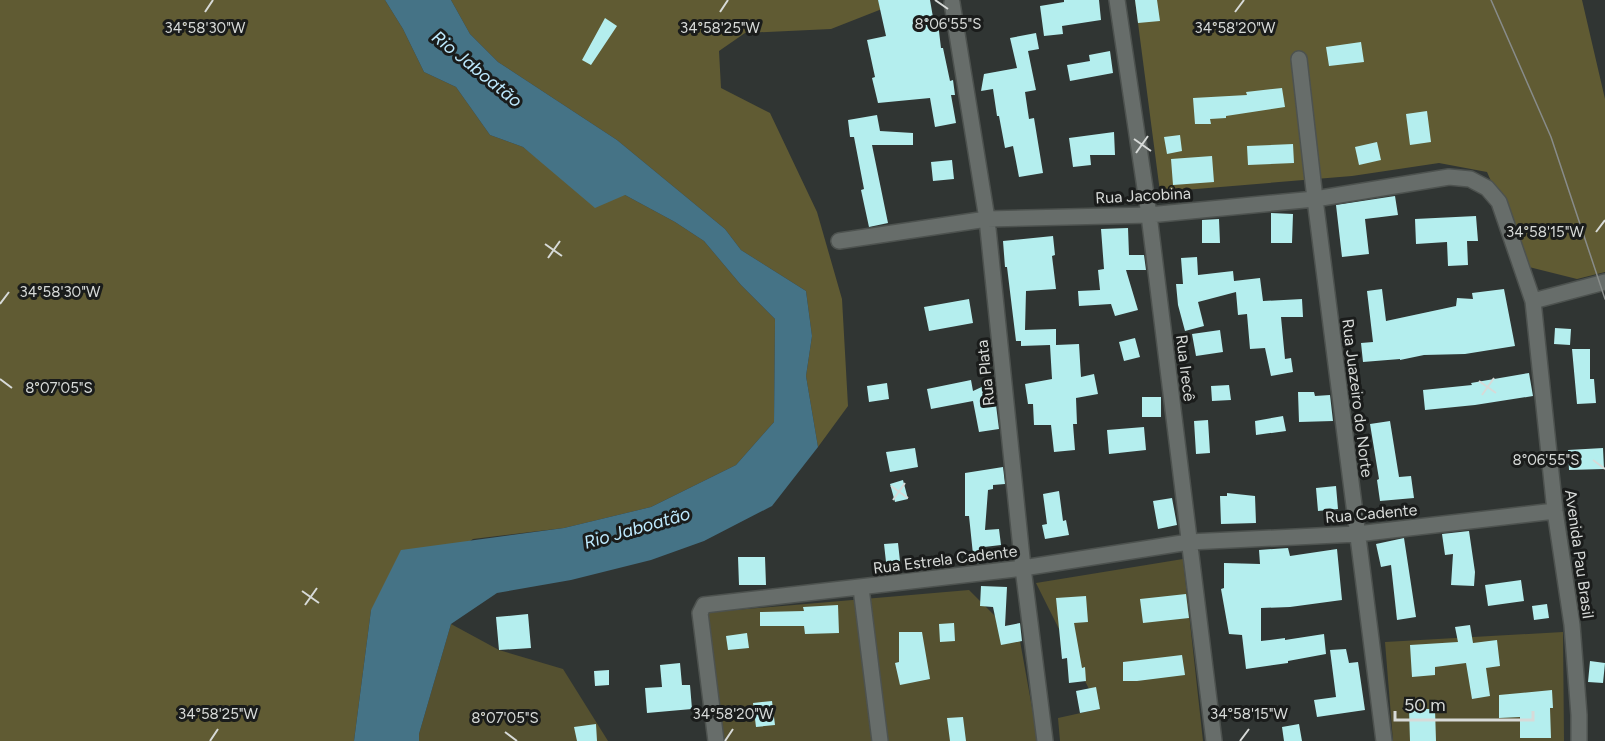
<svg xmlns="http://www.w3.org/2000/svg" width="1605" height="741" font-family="Figtree,sans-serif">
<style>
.green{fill:#555130}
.forest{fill:#605b33}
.water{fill:#457386}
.building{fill:#b4eeee}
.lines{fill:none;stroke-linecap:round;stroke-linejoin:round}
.minor-casing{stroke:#4d524f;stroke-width:18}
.minor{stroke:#676d6a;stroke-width:15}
.tram{stroke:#888c8a;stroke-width:1.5}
.ticks{fill:none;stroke:#d7dad8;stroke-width:2}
.labels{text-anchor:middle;stroke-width:6;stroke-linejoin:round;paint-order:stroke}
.street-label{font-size:16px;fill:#d7dad8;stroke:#1a1c1b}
.water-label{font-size:18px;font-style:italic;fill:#beeafe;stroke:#1a1c1b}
.ticks-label{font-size:15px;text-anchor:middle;fill:#d7dad8;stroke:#1a1c1b;stroke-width:6;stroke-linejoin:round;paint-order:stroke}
</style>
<rect width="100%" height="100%" fill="#303533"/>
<!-- green -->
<path class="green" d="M1183 559 1203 741H1060L1058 718 1099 709 1036 583Z
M969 590 1020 641 1038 741H721L700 613Z
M451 624 499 650 563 669 608 741H419V734Z
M1563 632 1564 741H1393L1385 642Z"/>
<!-- forest -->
<path class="forest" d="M0 0H385L403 29 424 72 456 87 490 135 523 147 556 173 625 195 675 222 704 241 741 285 775 319 774 422 736 465 651 507 564 528 473 539 371 610 354 741H0Z
M451 0H892L887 7 831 29 745 33 719 51 721 88 770 113 817 212 842 299 848 406 818 447 806 376 812 336 806 291 741 250 725 229 617 140 498 62 470 34Z
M1135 0H1582L1605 99V272L1577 279 1529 267 1487 172 1439 163 1352 176 1160 192Z"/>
<!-- water -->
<path class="water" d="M385 0H451L470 34 498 62 617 140 725 229 741 250 806 291 812 336 806 376 818 447 772 506 704 541 651 560 571 580 497 593 451 624 419 734V741H354L371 610 401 550 564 528 651 507 736 465 774 422 775 319 741 285 704 241 675 222 625 195 595 208 523 147 490 135 456 87 424 72 403 29Z"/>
<!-- building -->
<path class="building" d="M878 0H930L934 23H938L941 48H943L950 81 953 80 955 95H951L956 123 935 127 930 98 878 103 872 78 875 77 867 40 886 36Z
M1064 0H1099L1101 20 1062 26 1063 34 1044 36 1040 6 1064 2Z
M1135 0H1157L1160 21 1138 23Z
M605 18 617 26 591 65 582 60Z
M1036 33 1039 49 1028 51 1036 90 1025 92 1029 119 1034 118 1043 173 1019 177 1013 146 1005 148 999 116H997L993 89 981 91 984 74 1017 68 1010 38Z
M1361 42 1364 62 1329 66 1326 47Z
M1110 51 1113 73 1070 81 1067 65 1090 61 1089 55Z
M1282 88 1285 107 1226 116V118L1210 119 1211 124H1195L1193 98 1247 95 1246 92Z
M1427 111 1431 142 1410 145 1406 114Z
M877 115 880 131 913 133V145H872L888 223 869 227 861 190 864 189 854 137H850L848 120Z
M1114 132 1115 155H1090L1091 165 1073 167 1069 138Z
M1180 135 1182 151 1167 154 1164 137Z
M1377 142 1381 160 1359 165 1355 147Z
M1293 144 1294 163 1248 165 1247 146Z
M1212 156 1214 182 1173 185 1171 159Z
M952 160 954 179 933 181 931 162Z
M1395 196 1398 215 1365 219 1369 254 1342 257 1336 205Z
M1271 213 1293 214 1292 243H1271Z
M1476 216 1478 241H1467L1468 265 1448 266 1447 242 1416 244 1415 219Z
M1219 219 1220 243H1202V220Z
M1128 228 1129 255H1144L1146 270H1126L1138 310 1115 316 1111 304 1079 306 1078 291 1100 290 1098 270 1104 269 1101 229Z
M1053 236 1055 255 1052 256 1056 289 1026 291 1025 330 1056 329V345L1079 344 1081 377 1094 374 1098 394 1076 398 1077 424H1073L1075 450 1054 452 1051 425H1034L1033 404H1028L1025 384 1052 379 1050 345 1021 346V341H1016L1007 267H1005L1003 241Z
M1197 257 1198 275 1233 271 1234 281 1260 278 1263 301 1302 299 1303 317H1281L1285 359 1291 358 1293 372 1271 376 1265 348 1250 349 1247 314 1238 315 1236 292 1198 302 1204 326 1185 331 1178 305 1176 284H1183L1181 258Z
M1382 289 1386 321 1456 306 1457 298 1473 299 1472 293 1504 289 1515 346 1465 354 1424 355 1400 360V359L1363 362 1361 343 1373 342 1367 291Z
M969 299 973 323 929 331 924 307Z
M1555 328 1571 329 1570 345 1554 344Z
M1220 330 1223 352 1196 356 1192 334Z
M1135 338 1140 357 1124 361 1119 342Z
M1572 349H1590V379H1594L1596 403 1577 404Z
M1529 373 1533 396 1475 405 1425 410 1423 390 1472 385 1471 383Z
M971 380 973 391 986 385 996 405 999 429 979 432 973 401 931 409 927 389Z
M887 383 889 399 869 402 867 386Z
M1229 385 1231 400 1212 401 1211 386Z
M1298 392H1314L1315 396 1330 395 1333 421 1299 422Z
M1142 397H1161V417H1142Z
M1283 416 1286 431 1256 435 1255 421Z
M1208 420 1210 453 1196 454 1194 421Z
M1390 421 1399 477 1411 476 1414 498 1380 501 1377 480 1379 479 1370 424Z
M1144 427 1146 450 1109 454 1107 430Z
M915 448 918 467 890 472 886 452Z
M1603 448 1604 469 1569 470 1568 450Z
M1003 467 1005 484 993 485V489L988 490 985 530 999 529 1001 545 984 547 983 563 974 564 969 516H965V473Z
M903 480 908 499 895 502 890 484Z
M1336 486 1338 509 1318 511 1316 488Z
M1059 491 1063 521 1066 520 1069 535 1045 539 1042 525 1047 524 1043 494Z
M1227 493 1255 496 1256 523 1221 524 1220 496H1227Z
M1172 498 1177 525 1158 529 1153 501Z
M1469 531 1475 572 1474 586 1451 585 1453 554 1445 555 1442 534Z
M1404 538 1416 617 1397 620 1391 565 1381 567 1376 544Z
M898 543 900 561 886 562 884 544Z
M1288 548 1290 556 1337 549 1342 600 1290 607 1261 608V641L1285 638V640L1324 634 1326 654 1288 661V663L1246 669 1242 635 1229 634 1221 589 1224 588V563L1260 564 1259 550Z
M738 557H765L766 585H739Z
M1521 580 1524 601 1488 606 1485 585Z
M981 586 1007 587 1005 626 1020 623 1022 641 1001 645 993 607 980 606Z
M1186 594 1189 618 1143 623 1140 599Z
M1086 596 1088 622 1074 623 1082 668 1085 667 1086 681 1069 683 1067 658 1062 659 1056 598Z
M1547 604 1549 618 1534 620 1532 606Z
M838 605 839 633 805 634 804 626H760V612L804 611 803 607Z
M528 614 531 648 499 650 496 617Z
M954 623 955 641 940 642 939 624Z
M1470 625 1473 643 1497 640 1500 666 1486 668 1490 696 1472 699 1466 663 1435 667V675L1412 677 1410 645 1458 642 1455 627Z
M899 632H922L930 679 900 685 895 663 899 662Z
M747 633 749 648 728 650 726 636Z
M1346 649 1349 663 1358 662 1365 710 1317 717 1314 700 1336 697 1330 650Z
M1182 655 1185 675 1137 681H1123V662Z
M1590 661 1605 663 1603 683 1588 682Z
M680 663 682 685H690L692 709 647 713 645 688 662 687 660 665Z
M609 670V685L595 686 594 671Z
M1096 687 1100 709 1080 713 1076 691Z
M1552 690 1553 708H1550L1551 738H1520V717L1499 718V695Z
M772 701 775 725 756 727 753 703Z
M1409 709H1435L1436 741H1410Z
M963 717 966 741H950L947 718Z
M596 724 597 741H577L574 727Z
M1299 724 1302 741H1284L1282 727Z"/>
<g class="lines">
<!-- minor casing -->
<g class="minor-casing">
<path id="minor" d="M1117 0 1149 215 1214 741
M952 3 987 219 1023 568 1045 741
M1299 59 1315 199 1384 741
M839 241 987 219 1149 215 1315 199 1449 177 1470 179 1487 188 1499 202 1533 301 1555 511 1572 625 1579 715V741
M1533 301 1605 282
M861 588 880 741
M716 741 700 613 704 605 1023 568 1189 542 1357 534 1555 511"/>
</g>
<!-- minor -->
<use href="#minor" class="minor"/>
<!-- tram -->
<path class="tram" d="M1491 0 1551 137 1605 299"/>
</g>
<!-- ticks -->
<path class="ticks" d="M935 0 948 9M205 12 213 0M720 12 728 0M1235 12 1244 0M1134 139 1151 151M1136 153 1148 136M1596 232 1605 220M545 244 562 256M548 258 560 241M0 304 9 292M0 379 12 388M1479 381 1496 393M1482 395 1494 378M1593 460 1605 469M891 486 908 498M893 500 905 483M302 591 319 603M305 605 317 588M505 732 517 741M210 741 218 729M725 741 733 729M1240 741 1249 729"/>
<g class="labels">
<!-- street labels -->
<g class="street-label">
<text transform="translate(1143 195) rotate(-3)" y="6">Rua Jacobina</text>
<text transform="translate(1186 368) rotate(83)" y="6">Rua Irecê</text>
<text transform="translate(985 373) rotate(-96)" y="6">Rua Plata</text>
<text transform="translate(1358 398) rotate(83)" y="6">Rua Juazeiro do Norte</text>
<text transform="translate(1371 513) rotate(-5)" y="6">Rua Cadente</text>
<text transform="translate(1580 554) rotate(82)" y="6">Avenida Pau Brasil</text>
<text transform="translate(945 559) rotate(-7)" y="6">Rua Estrela Cadente</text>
</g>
<!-- water labels -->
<g class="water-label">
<text transform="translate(477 69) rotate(39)" y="6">Rio Jaboatão</text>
<text transform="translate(637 528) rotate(-16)" y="6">Rio Jaboatão</text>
</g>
</g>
<g class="ticks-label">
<text x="948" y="29">8°06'55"S</text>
<text x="205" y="33">34°58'30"W</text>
<text x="720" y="33">34°58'25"W</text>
<text x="1235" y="33">34°58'20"W</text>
<text x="1545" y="237">34°58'15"W</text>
<text x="60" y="297">34°58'30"W</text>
<text x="59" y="393">8°07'05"S</text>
<text x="1546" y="465">8°06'55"S</text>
<text x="218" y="719">34°58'25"W</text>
<text x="733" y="719">34°58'20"W</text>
<text x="1249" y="719">34°58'15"W</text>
<text x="505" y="723">8°07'05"S</text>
</g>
<!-- scale -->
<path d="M1395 711v9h138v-9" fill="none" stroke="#d7dad8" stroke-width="3"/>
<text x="1404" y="711" font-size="18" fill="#d7dad8" stroke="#1a1c1b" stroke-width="4.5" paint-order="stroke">50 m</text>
</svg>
